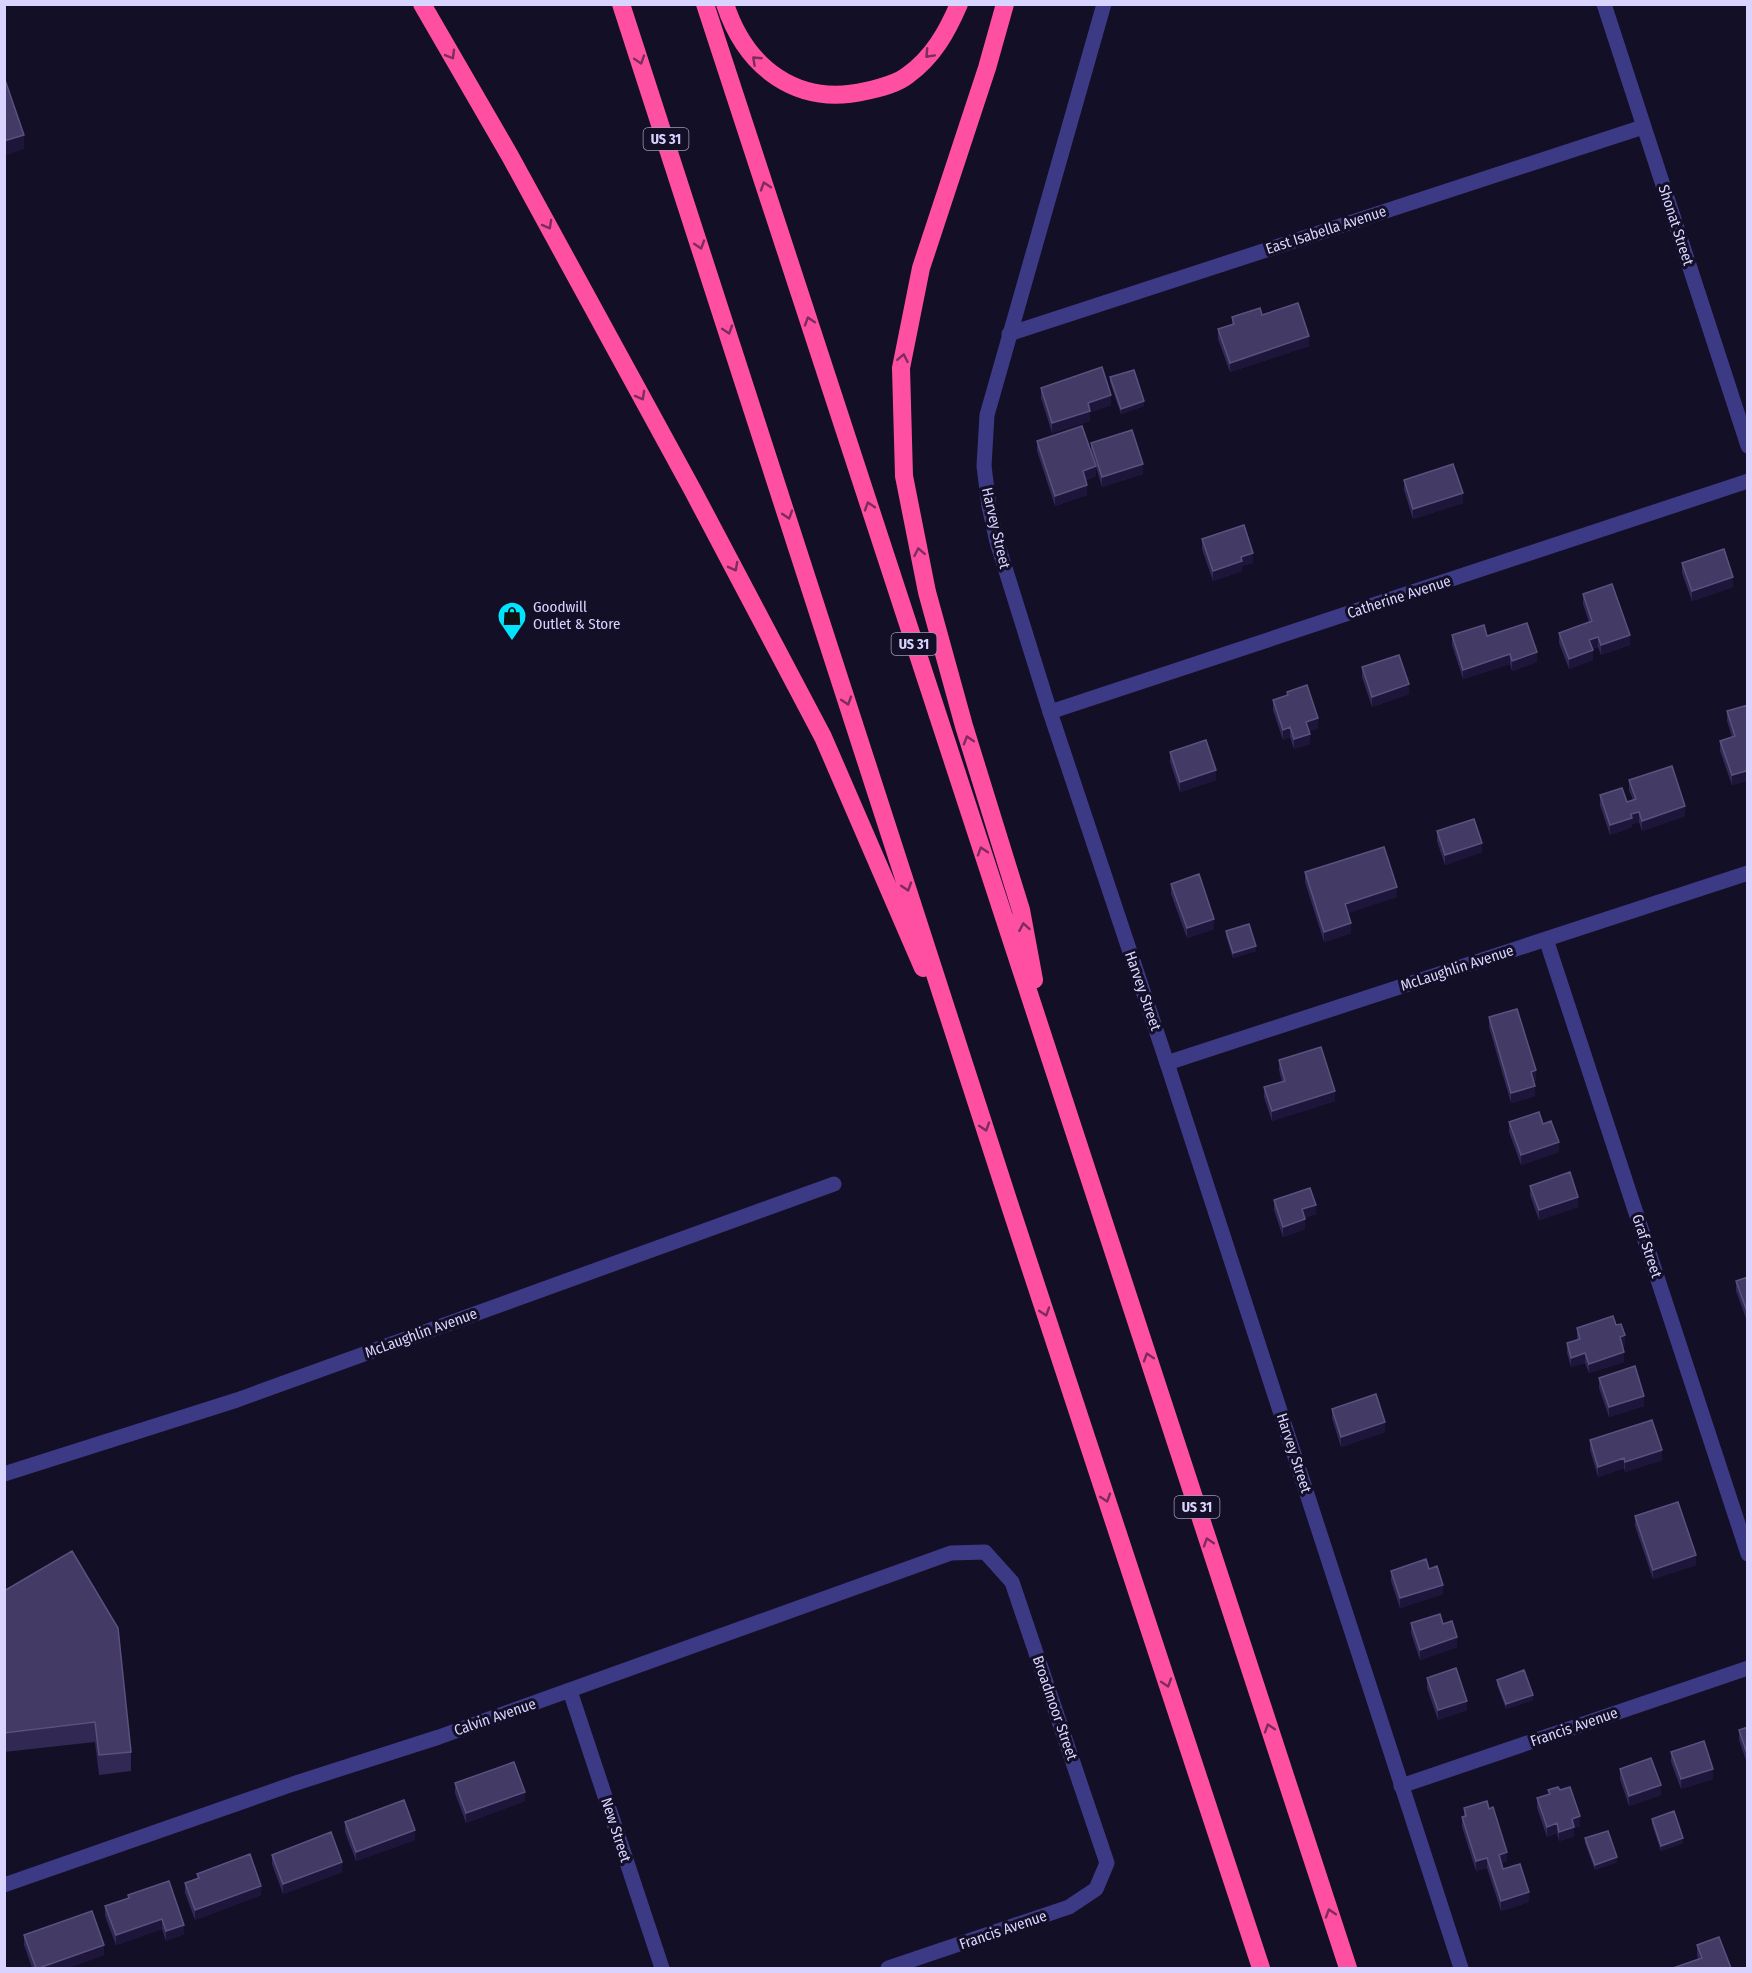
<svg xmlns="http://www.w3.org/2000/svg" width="1752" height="1973" font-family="'Fira Sans Condensed',sans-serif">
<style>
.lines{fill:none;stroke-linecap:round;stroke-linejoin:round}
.minor{stroke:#3d3a85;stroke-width:15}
.tertiary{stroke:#3d3a85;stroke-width:15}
.motorway{stroke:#ff4fa3;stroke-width:18}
.wall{fill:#312854}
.shaded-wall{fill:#1d163a}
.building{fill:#433a66;stroke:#5a527e;stroke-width:1.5}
.oneway{stroke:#7d2c5e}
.labels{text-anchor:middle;stroke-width:6;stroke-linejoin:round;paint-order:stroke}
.shield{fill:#130f26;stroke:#9e99be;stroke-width:1.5}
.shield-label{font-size:14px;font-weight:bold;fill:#d9d4ff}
.street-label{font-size:15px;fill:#d9d4ff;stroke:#130f26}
.poi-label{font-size:15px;fill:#d9d4ff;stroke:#130f26;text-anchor:start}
</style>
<rect width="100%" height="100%" fill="#130f26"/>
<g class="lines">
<!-- minor -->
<path class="minor" d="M1604 4 1748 446
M1009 334 1643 127
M1050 712 1748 481
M1546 939 1748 1554
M1167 1063 1748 873
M4 1474 237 1400 834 1184
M570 1691 662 1968
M1401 1786 1748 1668
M4 1885 293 1784 439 1737 951 1553 985 1552 1012 1582 1107 1863 1096 1889 1069 1907 888 1968"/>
<!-- tertiary -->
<path class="tertiary" d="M1104 4 987 415 984 466 989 506 997 542 1050 712 1167 1063 1461 1968"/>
<!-- motorway -->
<path class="motorway" d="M422 4 510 156 692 489 823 737 923 968
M621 4 1011 1209 1261 1968
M705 4 1348 1968
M725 4C746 68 797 107 866 91 880 88 897 84 908 75 933 57 947 32 959 4
M1005 4 987 68 921 268 901 368 904 476 927 592 964 726 1021 910 1034 980"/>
</g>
<!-- wall -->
<path class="wall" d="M1262 315 1309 346 1230 372 1218 339V329L1232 324V317Z
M1110 377 1144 406 1121 414 1110 382Z
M1041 388 1111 405 1090 412V421L1052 433 1041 398Z
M1037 441 1091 453V443L1143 474 1102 487 1096 467V476L1086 480 1087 495 1055 506 1037 451Z
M1404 480 1463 503 1413 519 1404 490Z
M1202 539 1253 563 1242 566V571L1213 581 1202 549Z
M1682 563 1733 587 1692 601 1682 573Z
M1583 594 1630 645 1601 655 1598 647 1592 649 1593 660 1569 669 1559 643V633L1589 622 1583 604Z
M1452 635 1487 636 1537 662 1512 671 1510 664 1463 679 1452 645Z
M1362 667 1409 694 1372 707 1362 677Z
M1287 692 1318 728 1309 731 1310 744 1294 749 1290 737 1283 740 1273 710V700L1287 696Z
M1748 705V785L1746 781 1732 785 1720 751V741L1732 737 1727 721V711Z
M1170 752 1216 780 1180 792 1170 762Z
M1629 780 1685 816 1642 831 1639 822 1632 824V827L1610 835 1600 805V795L1627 802 1633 800 1629 790Z
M1437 831 1482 852 1445 865 1437 841Z
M1305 872 1397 897 1348 913 1351 933 1324 942 1305 882Z
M1171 884 1214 929 1187 938 1171 894Z
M1226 931 1256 951 1233 958 1226 936Z
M1489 1017 1536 1080 1534 1081 1535 1096 1511 1103 1489 1027Z
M1279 1060 1335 1101 1272 1121 1264 1097V1087L1282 1082 1279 1070Z
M1509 1122 1543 1124 1559 1152 1521 1165 1509 1132Z
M1530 1186 1578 1207 1539 1220 1530 1195Z
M1274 1200 1316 1214 1305 1218V1229L1283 1237 1274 1210Z
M1748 1277V1324L1736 1291V1281Z
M1616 1325 1625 1345 1622 1346 1624 1362 1589 1373 1585 1363 1571 1367 1567 1353V1343L1577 1340V1328Z
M1599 1378 1644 1406 1609 1417 1599 1388Z
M1332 1409 1385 1432 1341 1447 1332 1418Z
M1590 1440 1662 1460 1625 1472 1624 1468 1598 1477 1590 1450Z
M1635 1516 1696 1565 1653 1579 1635 1526Z
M1429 1569 1443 1594 1400 1608 1391 1581V1571Z
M4 1591 131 1752V1771L99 1775 95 1742 4 1752Z
M1411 1623 1443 1624 1457 1647 1420 1660 1411 1633Z
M1427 1678 1467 1710 1438 1720 1427 1688Z
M1497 1680 1533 1700 1506 1709 1497 1685Z
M1748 1727V1766L1739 1740V1730Z
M1671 1752 1713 1779 1681 1789 1671 1762Z
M1620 1769 1661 1795 1629 1806 1620 1779Z
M455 1783 525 1801 466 1823 455 1793Z
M1548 1790H1560L1580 1826 1574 1828V1836L1559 1841 1557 1833 1547 1837 1537 1808V1798L1548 1794Z
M1464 1808 1507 1861 1502 1863 1503 1869 1529 1902 1501 1911 1487 1868 1476 1871 1462 1827V1817H1464Z
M1652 1819 1683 1843 1661 1851 1652 1824Z
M345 1822 415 1840 356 1861 345 1832Z
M1585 1838 1617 1862 1595 1870 1585 1843Z
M272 1855 342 1872 283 1894 272 1864Z
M197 1874 261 1895 195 1920 185 1893V1883L197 1879Z
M128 1895 184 1934 166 1941 162 1929 116 1945 105 1916V1906L128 1898Z
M24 1935 104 1955 67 1968H32L24 1945Z
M1697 1945 1731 1968 1698 1960 1697 1955Z"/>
<!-- shaded-wall -->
<path class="shaded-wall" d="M24 135V149L4 156V141Z
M1309 336V346L1230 372V363Z
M1111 395V405L1090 412V421L1052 433V423L1088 403Z
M1144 401V406L1121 414V409Z
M1143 464V474L1102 487V477Z
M1096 466V476L1083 481V471Z
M1087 485V495L1055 506V496Z
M1463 493V503L1413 519V509Z
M1253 553V563L1242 566V571L1213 581V571L1241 557Z
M1733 577V587L1692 601V591Z
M1630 635V645L1601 655V645Z
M1598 637V647L1589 650V640Z
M1593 650V660L1569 669V659Z
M1537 652V662L1512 671V661Z
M1510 654V664L1463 679V670Z
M1409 684V694L1372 707V697Z
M1318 718V728L1306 732V722Z
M1290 727V737L1283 740V730Z
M1310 734V744L1294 749V739Z
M1216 770V780L1180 792V782Z
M1746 771V781L1732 785V775Z
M1685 806V816L1642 831V821Z
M1639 812V822L1632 824V827L1610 835V825L1631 814Z
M1482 843V852L1445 865V855Z
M1397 887V897L1345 914V904Z
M1214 919V929L1187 938V928Z
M1351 923V933L1324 942V932Z
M1256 946V951L1233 958V953Z
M1536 1070V1080L1531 1082V1072Z
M1535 1086V1096L1511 1103V1093Z
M1335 1091V1101L1272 1121V1111Z
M1559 1142V1152L1521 1165V1155Z
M1578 1197V1207L1539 1220V1210Z
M1316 1205V1214L1302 1219V1209Z
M1305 1219V1229L1283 1237V1227Z
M1625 1335V1345L1620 1347V1337Z
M1624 1352V1362L1589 1373V1364Z
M1585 1353V1363L1571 1367V1358Z
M1644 1396V1406L1609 1417V1407Z
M1385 1422V1432L1341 1447V1437Z
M1662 1450V1460L1625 1472V1462Z
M1624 1458V1468L1598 1477V1467Z
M1696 1555V1565L1653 1579V1570Z
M1443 1585V1594L1400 1608V1598Z
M1457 1637V1647L1420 1660V1650Z
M1533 1695V1700L1506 1709V1704Z
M1467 1701V1710L1438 1720V1710Z
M1713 1769V1779L1681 1789V1779Z
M1661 1785V1795L1629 1806V1796Z
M525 1792V1801L466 1823V1813Z
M1580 1816V1826L1574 1828V1836L1559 1841V1832L1572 1819Z
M1557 1823V1833L1547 1837V1827Z
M415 1830V1840L356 1861V1852Z
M1683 1838V1843L1661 1851V1846Z
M1507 1852V1861L1499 1864V1855Z
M1617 1857V1862L1595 1870V1865Z
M1487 1858V1868L1476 1871V1861Z
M342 1862V1872L283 1894V1884Z
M261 1886V1895L195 1920V1910Z
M1529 1892V1902L1501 1911V1901Z
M162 1919V1929L116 1945V1935Z
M184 1925V1934L166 1941V1931Z
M104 1945V1955L67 1968H39Z"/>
<!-- building -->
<path class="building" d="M4 77 24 135 4 141Z
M1298 303 1309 336 1230 363 1218 329 1234 324 1232 317 1260 308 1262 315Z
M1102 367 1111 395 1088 403 1090 411 1052 423 1041 388Z
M1134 370 1144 401 1121 409 1110 377Z
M1082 426 1096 466 1083 471 1087 485 1055 496 1037 441Z
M1132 430 1143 464 1102 477 1091 443Z
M1453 464 1463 493 1413 509 1404 480Z
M1244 525 1253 553 1241 557 1242 561 1213 571 1202 539Z
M1724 549 1733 577 1692 591 1682 563Z
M1612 584 1630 635 1601 645 1598 637 1589 640 1593 650 1569 659 1559 633 1592 621 1583 594Z
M1527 623 1537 652 1512 661 1510 654 1463 670 1452 635 1484 625 1487 636Z
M1399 655 1409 684 1372 697 1362 667Z
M1307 685 1318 718 1306 722 1310 734 1294 739 1290 727 1283 730 1273 700 1288 695 1287 692Z
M1748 705V775L1746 771 1732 775 1720 741 1735 736 1727 711Z
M1206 740 1216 770 1180 782 1170 752Z
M1672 766 1685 806 1642 821 1639 812 1631 814 1632 818 1610 825 1600 795 1622 788 1627 802 1636 799 1629 780Z
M1474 819 1482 843 1445 855 1437 831Z
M1384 847 1397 887 1345 904 1351 923 1324 932 1305 872Z
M1199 874 1214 919 1187 928 1171 884Z
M1249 924 1256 946 1233 953 1226 931Z
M1517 1009 1536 1070 1531 1072 1535 1086 1511 1093 1489 1017Z
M1321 1047 1335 1091 1272 1111 1264 1087 1285 1081 1279 1060Z
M1539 1112 1543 1124 1551 1121 1559 1142 1521 1155 1509 1122Z
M1570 1172 1578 1197 1539 1210 1530 1186Z
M1310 1188 1316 1205 1302 1209 1305 1219 1283 1227 1274 1200Z
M1748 1277V1314L1736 1281Z
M1613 1316 1616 1325 1621 1324 1625 1335 1620 1337 1624 1352 1589 1364 1585 1353 1571 1358 1567 1343 1580 1339 1577 1328Z
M1635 1366 1644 1396 1609 1407 1599 1378Z
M1376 1394 1385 1422 1341 1437 1332 1409Z
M1652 1420 1662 1450 1625 1462 1624 1458 1598 1467 1590 1440Z
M1678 1502 1696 1555 1653 1570 1635 1516Z
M72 1551 118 1628 131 1752 99 1755 95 1722 4 1733V1591Z
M1426 1559 1429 1569 1437 1566 1443 1585 1400 1598 1391 1571Z
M1440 1614 1443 1624 1452 1621 1457 1637 1420 1650 1411 1623Z
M1456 1668 1467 1701 1438 1710 1427 1678Z
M1524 1670 1533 1695 1506 1704 1497 1680Z
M1748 1727V1756L1739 1730Z
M1704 1741 1713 1769 1681 1779 1671 1752Z
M1651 1758 1661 1785 1629 1796 1620 1769Z
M514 1762 525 1792 466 1813 455 1783Z
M1558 1787 1560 1790 1570 1787 1580 1816 1572 1819 1574 1827 1559 1832 1557 1823 1547 1827 1537 1798 1550 1794 1548 1790Z
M404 1800 415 1830 356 1852 345 1822Z
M1487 1801 1489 1809 1493 1807 1507 1852 1499 1855 1503 1869 1520 1864 1529 1892 1501 1901 1487 1858 1476 1861 1462 1817 1466 1816 1464 1808Z
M1674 1811 1683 1838 1661 1846 1652 1819Z
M1608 1831 1617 1857 1595 1865 1585 1838Z
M331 1832 342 1862 283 1884 272 1855Z
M250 1854 261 1886 195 1910 185 1883 199 1878 197 1874Z
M169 1881 184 1925 166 1931 162 1919 116 1935 105 1906 129 1898 128 1895Z
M92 1911 104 1945 39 1968H36L24 1935Z
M1719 1937 1731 1968H1673L1702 1958 1697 1945Z"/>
<!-- one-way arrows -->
<defs><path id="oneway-chevron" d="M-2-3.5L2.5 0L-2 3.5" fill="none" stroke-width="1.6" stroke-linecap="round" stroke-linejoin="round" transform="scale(1.5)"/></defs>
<g class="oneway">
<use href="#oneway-chevron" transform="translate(929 54) rotate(133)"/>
<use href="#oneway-chevron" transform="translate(451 55) rotate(60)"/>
<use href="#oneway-chevron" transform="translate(640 60) rotate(72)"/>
<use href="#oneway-chevron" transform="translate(756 60) rotate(-137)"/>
<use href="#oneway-chevron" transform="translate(765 186) rotate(-108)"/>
<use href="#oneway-chevron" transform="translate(548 225) rotate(61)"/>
<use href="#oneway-chevron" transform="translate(700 245) rotate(72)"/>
<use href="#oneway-chevron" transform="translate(809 321) rotate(-108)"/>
<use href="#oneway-chevron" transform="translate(728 330) rotate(72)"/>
<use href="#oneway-chevron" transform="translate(903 358) rotate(-79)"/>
<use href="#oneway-chevron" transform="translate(641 396) rotate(61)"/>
<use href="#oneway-chevron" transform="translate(869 506) rotate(-108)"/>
<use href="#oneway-chevron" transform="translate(788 515) rotate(72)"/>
<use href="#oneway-chevron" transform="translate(919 552) rotate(-101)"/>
<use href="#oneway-chevron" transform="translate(734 567) rotate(62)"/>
<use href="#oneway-chevron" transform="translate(847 701) rotate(72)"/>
<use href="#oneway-chevron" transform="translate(968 740) rotate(-107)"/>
<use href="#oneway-chevron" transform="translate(982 851) rotate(-108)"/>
<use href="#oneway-chevron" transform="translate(907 887) rotate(72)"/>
<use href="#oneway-chevron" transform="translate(1024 927) rotate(-100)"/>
<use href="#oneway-chevron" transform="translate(985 1127) rotate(72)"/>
<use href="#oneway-chevron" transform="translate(1045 1312) rotate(72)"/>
<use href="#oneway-chevron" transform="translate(1148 1357) rotate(-108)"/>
<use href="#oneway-chevron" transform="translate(1106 1498) rotate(72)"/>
<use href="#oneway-chevron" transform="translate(1208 1542) rotate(-108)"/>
<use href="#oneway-chevron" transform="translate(1167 1683) rotate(72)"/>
<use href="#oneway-chevron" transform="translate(1269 1728) rotate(-108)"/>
<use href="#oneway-chevron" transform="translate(1330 1913) rotate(-108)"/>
</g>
<!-- icons -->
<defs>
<g id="shop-pin" transform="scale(1.5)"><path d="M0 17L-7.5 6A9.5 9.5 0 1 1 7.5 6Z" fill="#00e5ff" stroke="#130f26"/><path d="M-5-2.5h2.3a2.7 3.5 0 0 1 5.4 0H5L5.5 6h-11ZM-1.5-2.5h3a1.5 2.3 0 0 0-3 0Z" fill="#111"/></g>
</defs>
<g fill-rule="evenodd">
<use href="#shop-pin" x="512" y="616"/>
</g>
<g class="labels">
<!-- shield labels -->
<g class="shield">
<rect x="643.5" y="128" width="45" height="22" rx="4.5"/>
<rect x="891.5" y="633" width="45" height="22" rx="4.5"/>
<rect x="1174.5" y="1496" width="45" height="22" rx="4.5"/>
</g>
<g class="shield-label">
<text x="666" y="144">US 31</text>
<text x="914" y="649">US 31</text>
<text x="1197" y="1512">US 31</text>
</g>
<!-- street labels -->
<g class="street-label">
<text transform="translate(1676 225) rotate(72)" y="5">Shonat Street</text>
<text transform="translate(1326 230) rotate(-18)" y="5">East Isabella Avenue</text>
<text transform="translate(996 528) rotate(77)" y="5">Harvey Street</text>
<text transform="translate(1399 597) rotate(-18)" y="5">Catherine Avenue</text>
<text transform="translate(1457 968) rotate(-18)" y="5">McLaughlin Avenue</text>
<text transform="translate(1143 991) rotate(71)" y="5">Harvey Street</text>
<text transform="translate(1647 1246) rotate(72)" y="5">Graf Street</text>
<text transform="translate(421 1333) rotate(-20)" y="5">McLaughlin Avenue</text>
<text transform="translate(1294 1453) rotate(72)" y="5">Harvey Street</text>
<text transform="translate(1055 1708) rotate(71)" y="5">Broadmoor Street</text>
<text transform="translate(495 1717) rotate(-19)" y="5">Calvin Avenue</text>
<text transform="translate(1574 1727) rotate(-19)" y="5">Francis Avenue</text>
<text transform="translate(616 1830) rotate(72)" y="5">New Street</text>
<text transform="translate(1003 1930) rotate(-19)" y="5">Francis Avenue</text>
</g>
<!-- poi labels -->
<g class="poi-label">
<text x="533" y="612">Goodwill<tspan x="533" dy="17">Outlet &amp; Store</tspan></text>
</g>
</g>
<!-- border -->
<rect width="1752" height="1973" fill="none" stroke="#d9d4ff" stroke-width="12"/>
</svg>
